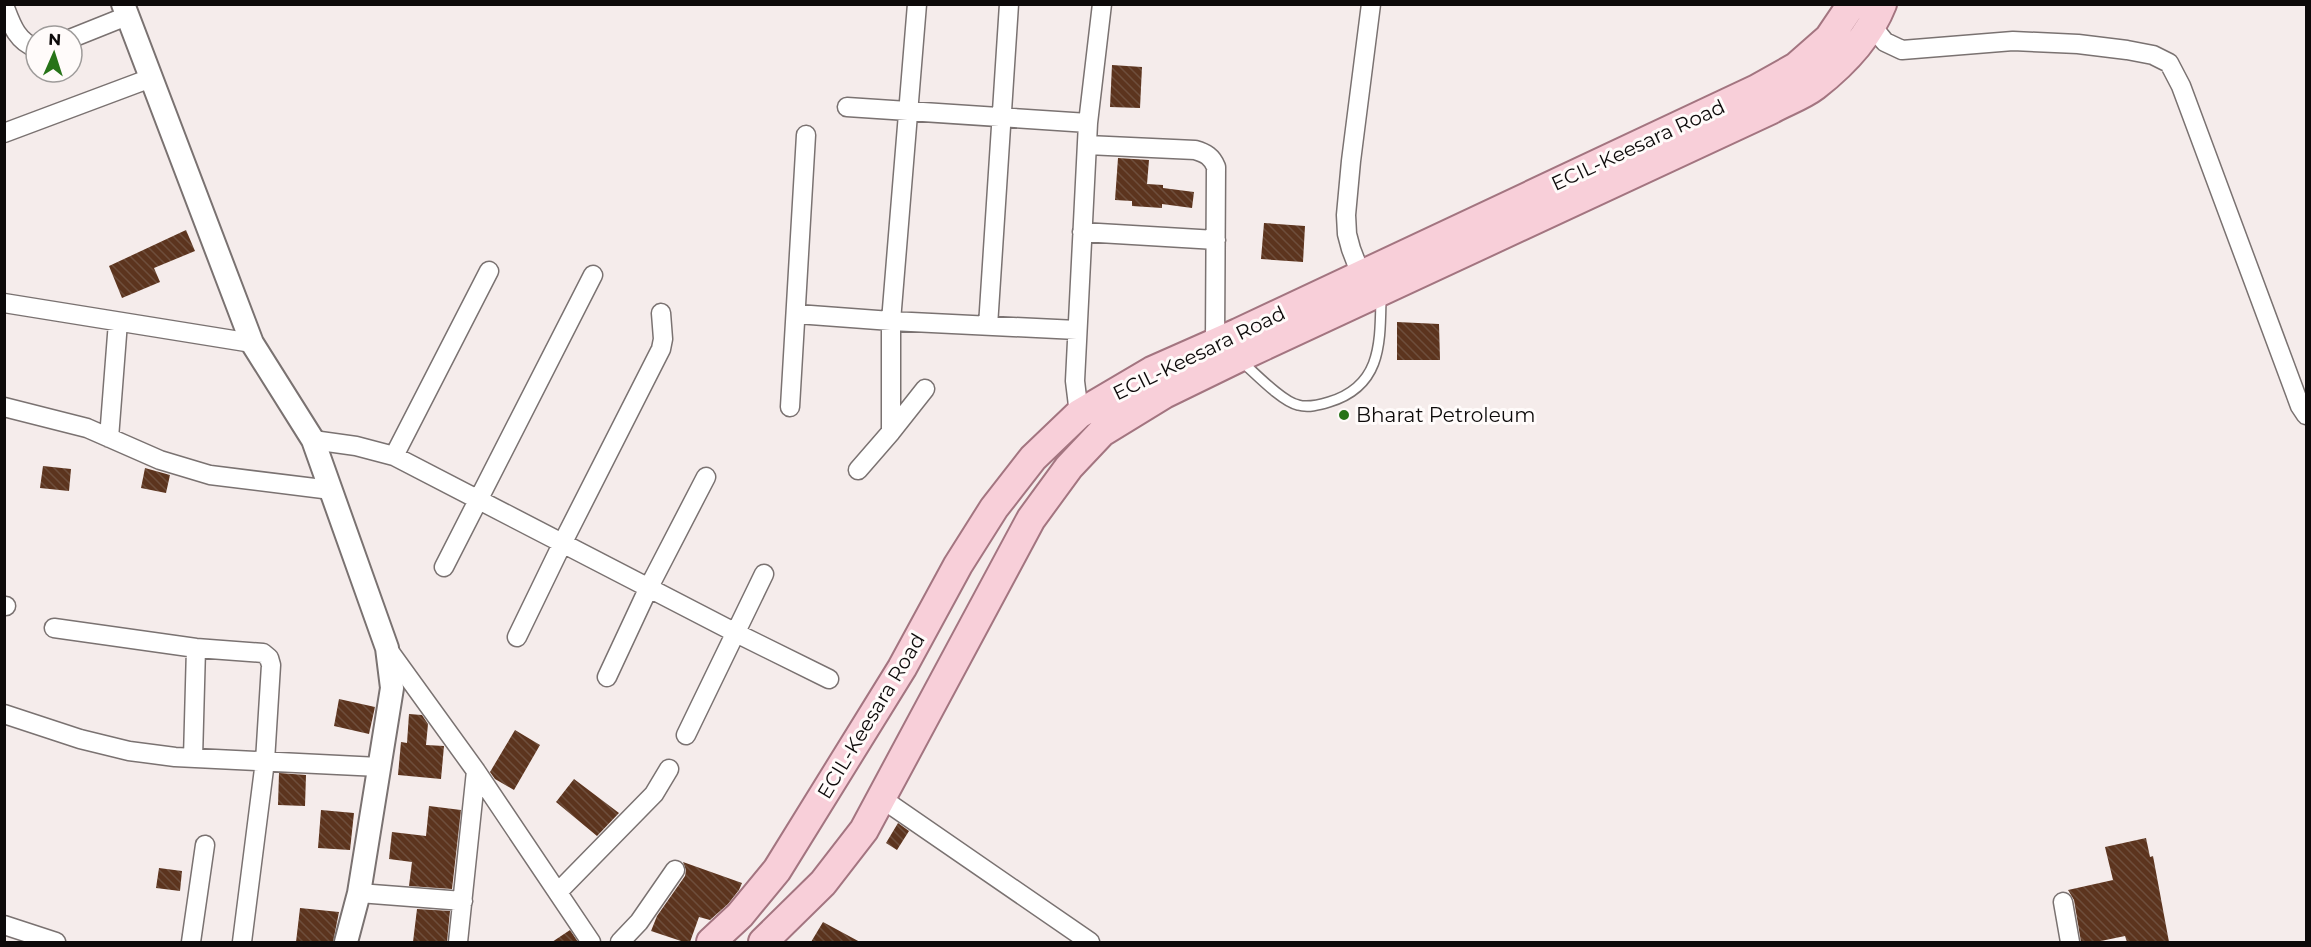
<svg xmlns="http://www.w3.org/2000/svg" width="2311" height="947" font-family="Montserrat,sans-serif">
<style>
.building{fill:url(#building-back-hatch)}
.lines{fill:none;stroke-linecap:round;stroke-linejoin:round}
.service-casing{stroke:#7a7271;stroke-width:12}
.minor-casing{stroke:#7a7271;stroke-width:21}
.tertiary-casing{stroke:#7a7271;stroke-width:26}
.primary-casing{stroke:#a37580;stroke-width:32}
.service{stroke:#fff;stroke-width:9}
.minor{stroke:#fff;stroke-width:18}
.tertiary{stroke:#fff;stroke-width:22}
.primary{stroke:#f8cfd9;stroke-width:28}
.poi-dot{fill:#277318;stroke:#fffbfa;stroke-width:2}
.labels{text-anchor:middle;stroke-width:6;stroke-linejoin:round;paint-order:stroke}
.street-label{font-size:20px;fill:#0d0a0a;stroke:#fffbfa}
.poi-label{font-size:20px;fill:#0d0a0a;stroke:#fffbfa;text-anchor:start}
</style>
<defs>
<pattern id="building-back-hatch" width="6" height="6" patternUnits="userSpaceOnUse" patternTransform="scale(1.5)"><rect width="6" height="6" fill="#5c341e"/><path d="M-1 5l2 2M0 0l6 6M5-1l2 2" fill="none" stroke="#6e4e3c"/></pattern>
</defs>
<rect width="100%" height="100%" fill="#f5eceb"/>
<!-- building -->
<path class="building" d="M1112 65 1142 67 1140 108 1110 107Z
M1118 158 1149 160 1147 184 1163 185V188L1194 192 1192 208 1162 204V208L1132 206V201L1115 200Z
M1264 223 1305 226 1303 262 1261 259Z
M186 230 195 251 154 268 160 282 122 298 109 266Z
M1397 322 1439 324 1440 360H1397Z
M43 466 71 469 69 491 40 488Z
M145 468 170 475 166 493 141 488Z
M339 699 375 707 369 734 334 726Z
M409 714 422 715 428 724 426 745 444 746 441 779 398 775 401 742 407 743Z
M515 730 540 745 514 790 495 779 490 772Z
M279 773 306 775 305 806 278 805Z
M574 779 619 813 597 836 556 802Z
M429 806 461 810 452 889 409 886 412 862 389 859 392 832 426 836Z
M321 810 354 813 350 850 318 848Z
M898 823 909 831 897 850 886 843Z
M2146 838 2150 857 2153 856 2169 942H2127L2125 936 2096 942H2081L2074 900 2068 890 2113 880 2105 847Z
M683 862 742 883 739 890 728 904 710 920 699 917 690 942H684L651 931 657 916 685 876 686 870Z
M159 868 182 871 180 891 156 888Z
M300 908 339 912 333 942H296Z
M417 909 450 911 447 942H413Z
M823 922 860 942H811Z
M570 930 578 942H552Z"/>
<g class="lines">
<!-- service casing -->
<g class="service-casing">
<path id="service" d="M1240 360C1253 371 1282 402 1298 405 1308 408 1319 405 1329 402 1382 386 1380 343 1381 297"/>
</g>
<!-- minor casing -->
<g class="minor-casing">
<path id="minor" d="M917 4 891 321 1077 330
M4 5C11 23 16 41 36 48
M1871 25 1885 42 1902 50 2013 41 2078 44 2127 50 2153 55 2169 63 2181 86 2300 406 2306 415
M72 38 127 16
M847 107 1088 123
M4 133 151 78
M1087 145 1195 150C1206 153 1212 157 1216 167L1215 343
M1082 232 1216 240
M1361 275 1351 249 1347 234 1346 215 1351 161 1371 4
M4 303 252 343
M797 314 891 321V432L858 470
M988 326 1009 4
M4 407 87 428 160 460 210 475 331 490
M790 407 806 135
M1079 414 1075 381 1088 123 1102 4
M891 432 925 389
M109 438 118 322
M313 440 356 446 394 456 736 633 829 679
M394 456 489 271
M444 567 593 275
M4 606H6
M54 628 196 648 263 653 269 658 271 665 265 761 242 942
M517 637 563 542 661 349 663 339 661 313
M387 648 476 771 591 942
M607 677 649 587 706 477
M4 714 80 739 129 751 175 757 379 767
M686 735 764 574
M193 758 196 648
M881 798 1090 942
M558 892 654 794 669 769
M359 893 463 901
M2063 902 2070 942
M4 925 56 942
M191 942 205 845
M458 942 476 771
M620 942 639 922 675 870"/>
</g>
<!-- tertiary casing -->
<g class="tertiary-casing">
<path id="tertiary" d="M123 4 252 343 313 440 387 648 392 688 359 893 346 942"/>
</g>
<!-- primary casing -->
<g class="primary-casing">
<path id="primary" d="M711 942 740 915 777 870 902 668 958 565 994 508 1033 458 1079 414 1152 371 1238 333 1757 89 1796 67 1829 38 1852 4
M763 942 823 883 864 830 1031 519 1069 467 1102 432 1164 394 1244 355 1770 110C1784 102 1802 96 1815 86 1842 65 1869 37 1882 4"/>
</g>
<!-- service -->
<use href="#service" class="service"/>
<!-- minor -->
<use href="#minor" class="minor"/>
<!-- tertiary -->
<use href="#tertiary" class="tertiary"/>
<!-- primary -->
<use href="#primary" class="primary"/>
</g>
<!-- markers -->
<circle class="poi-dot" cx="1344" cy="415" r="6"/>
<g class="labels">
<!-- street labels -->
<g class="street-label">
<text transform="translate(1638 145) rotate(-25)" y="7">ECIL-Keesara Road</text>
<text transform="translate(1199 353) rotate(-26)" y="7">ECIL-Keesara Road</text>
<text transform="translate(871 716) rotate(-59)" y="7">ECIL-Keesara Road</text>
</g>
<!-- poi labels -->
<g class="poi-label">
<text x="1356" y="422">Bharat Petroleum</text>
</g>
</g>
<!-- border -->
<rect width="2311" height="947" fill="none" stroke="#0d0a0a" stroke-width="12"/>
<!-- north arrow -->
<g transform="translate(54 54) rotate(3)"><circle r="28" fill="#fffbfa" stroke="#9e9b9a" stroke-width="1.5"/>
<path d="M0-4.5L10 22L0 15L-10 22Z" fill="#277318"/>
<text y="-9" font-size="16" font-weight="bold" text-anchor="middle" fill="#0d0a0a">N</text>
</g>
</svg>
